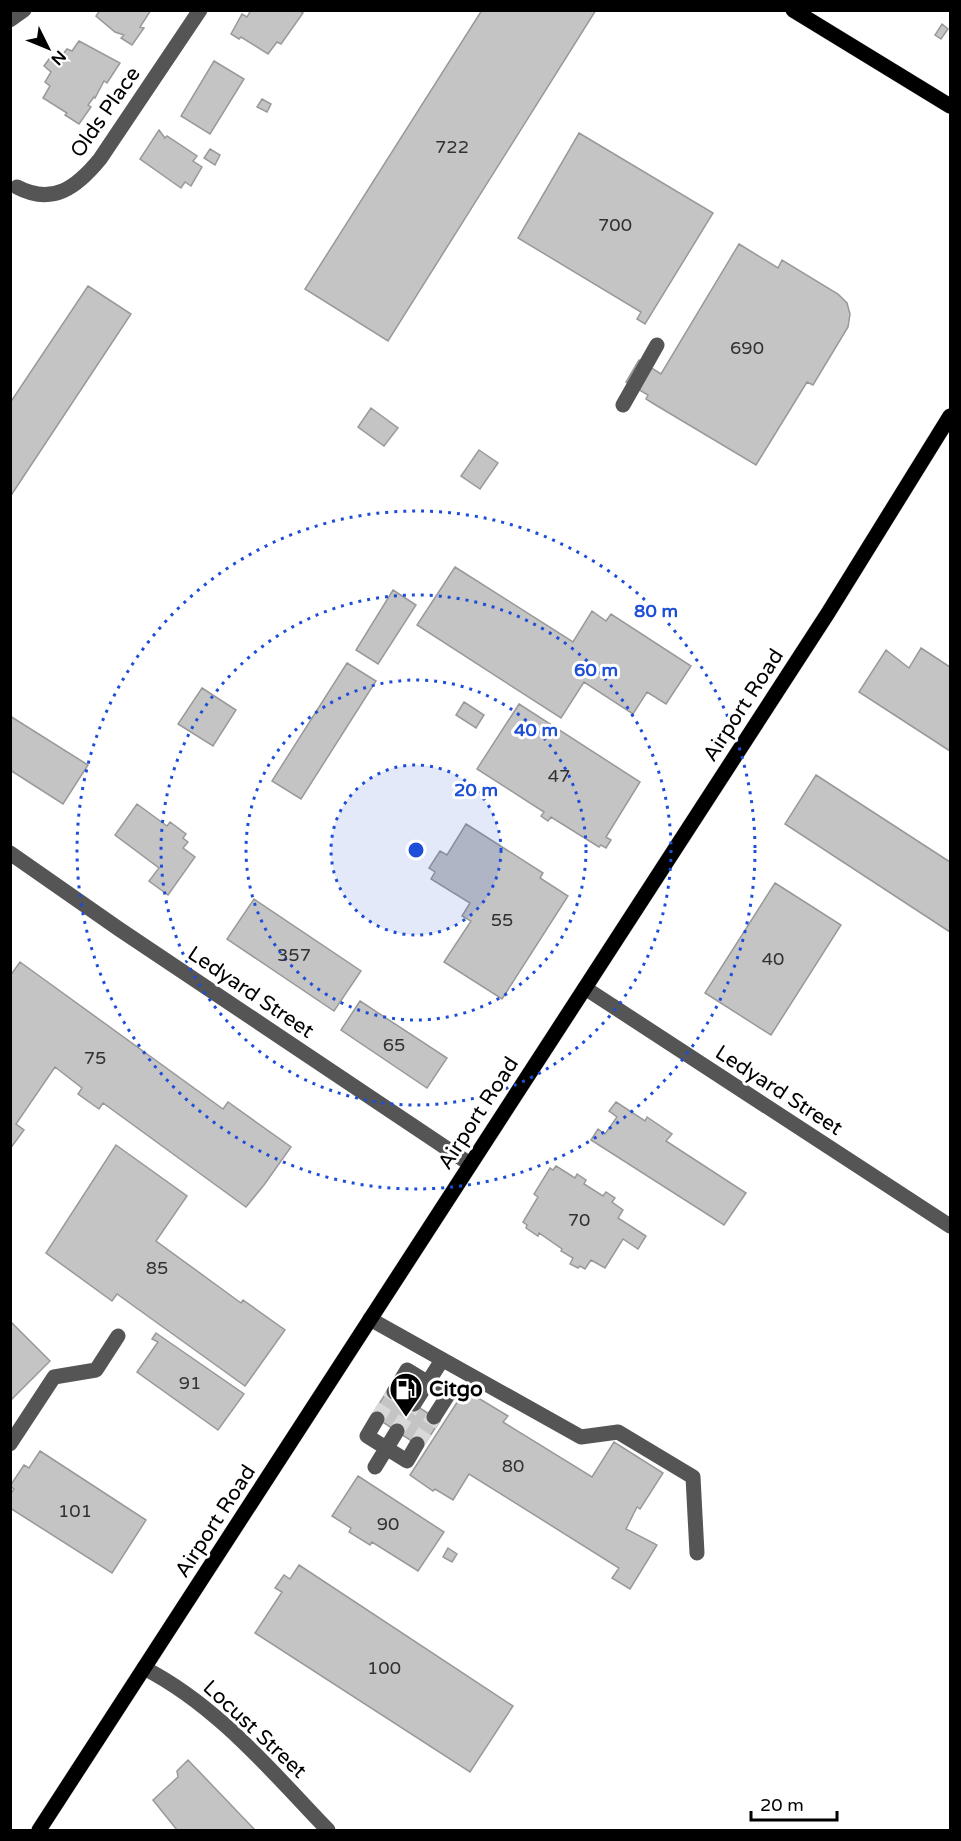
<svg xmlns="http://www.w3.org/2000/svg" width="961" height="1841" font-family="'Varela Round',sans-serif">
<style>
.building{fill:#c4c4c4;stroke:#999;stroke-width:1.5}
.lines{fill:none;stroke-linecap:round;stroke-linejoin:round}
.minor-tunnel{stroke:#d9d9d9;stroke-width:15;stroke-dasharray:15 8;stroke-linecap:butt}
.major-casing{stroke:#dbdbdb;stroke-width:16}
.minor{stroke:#555;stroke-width:15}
.major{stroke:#000;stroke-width:15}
.ring{fill:none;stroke:#1d4ed8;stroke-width:3;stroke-dasharray:3 6}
.labels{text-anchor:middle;stroke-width:6;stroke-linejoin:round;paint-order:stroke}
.number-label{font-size:18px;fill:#313131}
.street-label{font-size:21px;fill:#000;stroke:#fff}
.poi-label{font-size:21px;font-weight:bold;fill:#000;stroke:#fff;text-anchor:start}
.centre{fill:#1d4ed8;stroke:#fff;stroke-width:3}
.ring-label{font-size:18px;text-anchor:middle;font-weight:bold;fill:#1d4ed8;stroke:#fff;stroke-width:6;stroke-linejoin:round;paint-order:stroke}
</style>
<rect width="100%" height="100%" fill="#fff"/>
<!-- building -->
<path class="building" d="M100 10H151L140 27 144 28 132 45 121 38 124 35 115 32 96 16Z
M251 10H298L303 13 281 44 277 42 268 54 241 37 239 39 231 34 242 14 247 17Z
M482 10H596L388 341 305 289Z
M942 24 948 29 941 39 935 35Z
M79 41 120 63 107 83 104 81 95 98 94 97 88 105 91 107 79 124 65 115 67 113 43 98 50 86 45 82 51 72 44 66 52 55 59 59 67 49 72 51Z
M214 61 244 79 210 134 181 116Z
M262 99 271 104 267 112 257 107Z
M159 130 165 138 167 136 197 156 193 161 202 167 191 186 185 182 181 188 140 159Z
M579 133 713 213 645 324 637 319 641 312 518 238Z
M210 149 220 155 215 165 204 158Z
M739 244 778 268 782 260 838 294 847 303 850 314 848 327 813 385 807 382 756 465 654 404 646 399 648 395 626 382 639 360 661 374Z
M88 286 131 314 10 497V403Z
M371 408 398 428 384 446 358 427Z
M479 450 498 463 480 489 461 476Z
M455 567 573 642 592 611 606 621 611 614 691 666 666 704 647 692 633 714 584 682 561 718 417 625Z
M393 590 416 605 378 664 356 650Z
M921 648 950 667V751L859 692 886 650 909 668Z
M347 663 376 681 301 799 272 781Z
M202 688 236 710 213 746 178 724Z
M464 702 484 715 476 728 456 715Z
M519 704 640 782 606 837 611 840 606 848 601 845 599 847 551 817 548 821 541 816 544 812 477 769Z
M10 716 88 765 63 804 10 770Z
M816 775 950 862V932L785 824Z
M137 804 167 826 170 822 186 834 183 838 188 842 183 848 195 857 168 895 149 881 159 868 115 835Z
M466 824 543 873 540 878 568 896 502 999 444 962 471 921 462 916 470 903 431 879 435 872 429 868 440 851 447 855Z
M775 883 841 925 771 1035 705 993Z
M254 899 361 971 334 1011 227 939Z
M20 962 223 1109 228 1102 291 1147 264 1185 246 1207 103 1103 99 1109 78 1094 82 1088 55 1067 16 1124 24 1130 10 1149V976Z
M360 1001 447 1058 427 1088 341 1030Z
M616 1102 645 1121 647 1117 672 1134 666 1141 746 1193 724 1225 591 1140 598 1129 605 1134 617 1117 609 1111Z
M116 1145 187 1196 156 1241 241 1303 243 1300 285 1330 245 1386 117 1294 112 1301 46 1253Z
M556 1166 575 1178 577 1174 586 1180 584 1184 603 1196 606 1192 615 1198 612 1202 623 1210 618 1218 646 1236 638 1249 623 1239 605 1268 591 1260 585 1269 580 1266 578 1268 570 1264 573 1258 561 1251 562 1249 539 1233 538 1236 526 1228 527 1225 523 1222 538 1197 534 1194 550 1168 553 1170Z
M10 1321 50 1361 10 1401Z
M156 1333 244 1394 218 1430 137 1372 158 1342 152 1339Z
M389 1388 440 1421 422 1448 372 1415Z
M465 1390 508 1416 503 1422 592 1477 614 1442 663 1473 640 1509 637 1507 626 1529 657 1545 630 1589 612 1578 619 1568 469 1474 453 1500 435 1489 433 1491 410 1475Z
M40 1451 146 1520 112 1573 10 1508V1495L14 1489 10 1486 24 1465 29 1468Z
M358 1476 444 1532 418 1571 372 1542 370 1545 349 1532 351 1528 332 1516Z
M448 1548 457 1554 452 1562 443 1557Z
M299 1565 513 1706 470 1772 255 1633 282 1592 275 1588 284 1575 290 1579Z
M188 1760 255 1830H177L153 1800 178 1777 177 1771Z"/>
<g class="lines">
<!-- minor-tunnel -->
<path class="minor-tunnel" d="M377 1419 394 1392
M397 1431 414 1404
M417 1444 434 1417"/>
<!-- major casing -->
<g class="major-casing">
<path id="major" d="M793 10 950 106
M39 1830 828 613 950 416"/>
</g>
<!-- minor -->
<path class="minor" d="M10 20 24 10
M17 187C53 206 77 187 100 159L200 10
M623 405 657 345
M10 853 119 929 470 1164
M585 988 950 1226
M370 1319 581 1437 618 1432 693 1477 697 1553
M394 1392 407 1370 448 1395 434 1417
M414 1404 442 1360
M377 1419 367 1436 407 1461 417 1444
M10 1444 54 1377 96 1370 118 1336
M375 1467 397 1431
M144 1668C218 1706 272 1772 328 1830"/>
<!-- major -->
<use href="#major" class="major"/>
</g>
<!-- distance rings -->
<circle cx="416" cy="850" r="85" fill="#1d4ed8" fill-opacity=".12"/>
<g class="ring">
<circle cx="416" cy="850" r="85"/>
<circle cx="416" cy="850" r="170"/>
<circle cx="416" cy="850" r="255"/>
<circle cx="416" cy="850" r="339"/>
</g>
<!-- icons -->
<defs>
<g id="fuel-pin" transform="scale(1.725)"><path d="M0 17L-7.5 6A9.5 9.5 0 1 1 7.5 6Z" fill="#000" stroke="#fff"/><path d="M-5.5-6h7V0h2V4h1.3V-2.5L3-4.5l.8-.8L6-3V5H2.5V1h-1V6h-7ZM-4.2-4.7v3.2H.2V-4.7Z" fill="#fff"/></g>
</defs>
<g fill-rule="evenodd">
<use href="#fuel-pin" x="406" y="1389"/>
</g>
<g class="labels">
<!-- number labels -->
<g class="number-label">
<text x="452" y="153">722</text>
<text x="615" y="231">700</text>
<text x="747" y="354">690</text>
<text x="559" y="782">47</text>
<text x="502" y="926">55</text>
<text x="294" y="961">357</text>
<text x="773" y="965">40</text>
<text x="394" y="1051">65</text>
<text x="95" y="1064">75</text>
<text x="579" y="1226">70</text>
<text x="157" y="1274">85</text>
<text x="190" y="1389">91</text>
<text x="513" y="1472">80</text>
<text x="75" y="1517">101</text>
<text x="388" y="1530">90</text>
<text x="384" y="1674">100</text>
</g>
<!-- street labels -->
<g class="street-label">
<text transform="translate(105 112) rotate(-55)" y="7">Olds Place</text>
<text transform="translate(743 705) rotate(-57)" y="7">Airport Road</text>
<text transform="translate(251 992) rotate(34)" y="7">Ledyard Street</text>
<text transform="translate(779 1090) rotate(33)" y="7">Ledyard Street</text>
<text transform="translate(478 1113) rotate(-57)" y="7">Airport Road</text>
<text transform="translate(215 1521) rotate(-57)" y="7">Airport Road</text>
<text transform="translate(255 1729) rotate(43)" y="7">Locust Street</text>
</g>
<!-- poi labels -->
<g class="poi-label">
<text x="429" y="1396">Citgo</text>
</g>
</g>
<circle cx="416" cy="850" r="9" class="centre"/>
<g class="ring-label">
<text x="656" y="617">80 m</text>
<text x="596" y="676">60 m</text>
<text x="536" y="736">40 m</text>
<text x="476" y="796">20 m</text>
</g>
<!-- border -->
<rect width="961" height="1841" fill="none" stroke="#000000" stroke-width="24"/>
<!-- north arrow -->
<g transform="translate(48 48) rotate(133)" stroke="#ffffff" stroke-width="4.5" paint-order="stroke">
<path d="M0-4.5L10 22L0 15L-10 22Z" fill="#000000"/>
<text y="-9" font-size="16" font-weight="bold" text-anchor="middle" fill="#000000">N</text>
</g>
<!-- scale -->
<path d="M751 1811v9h86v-9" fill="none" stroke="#000000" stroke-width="3"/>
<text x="760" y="1811" font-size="18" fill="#000000" stroke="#ffffff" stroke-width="4.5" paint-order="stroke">20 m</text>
</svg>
